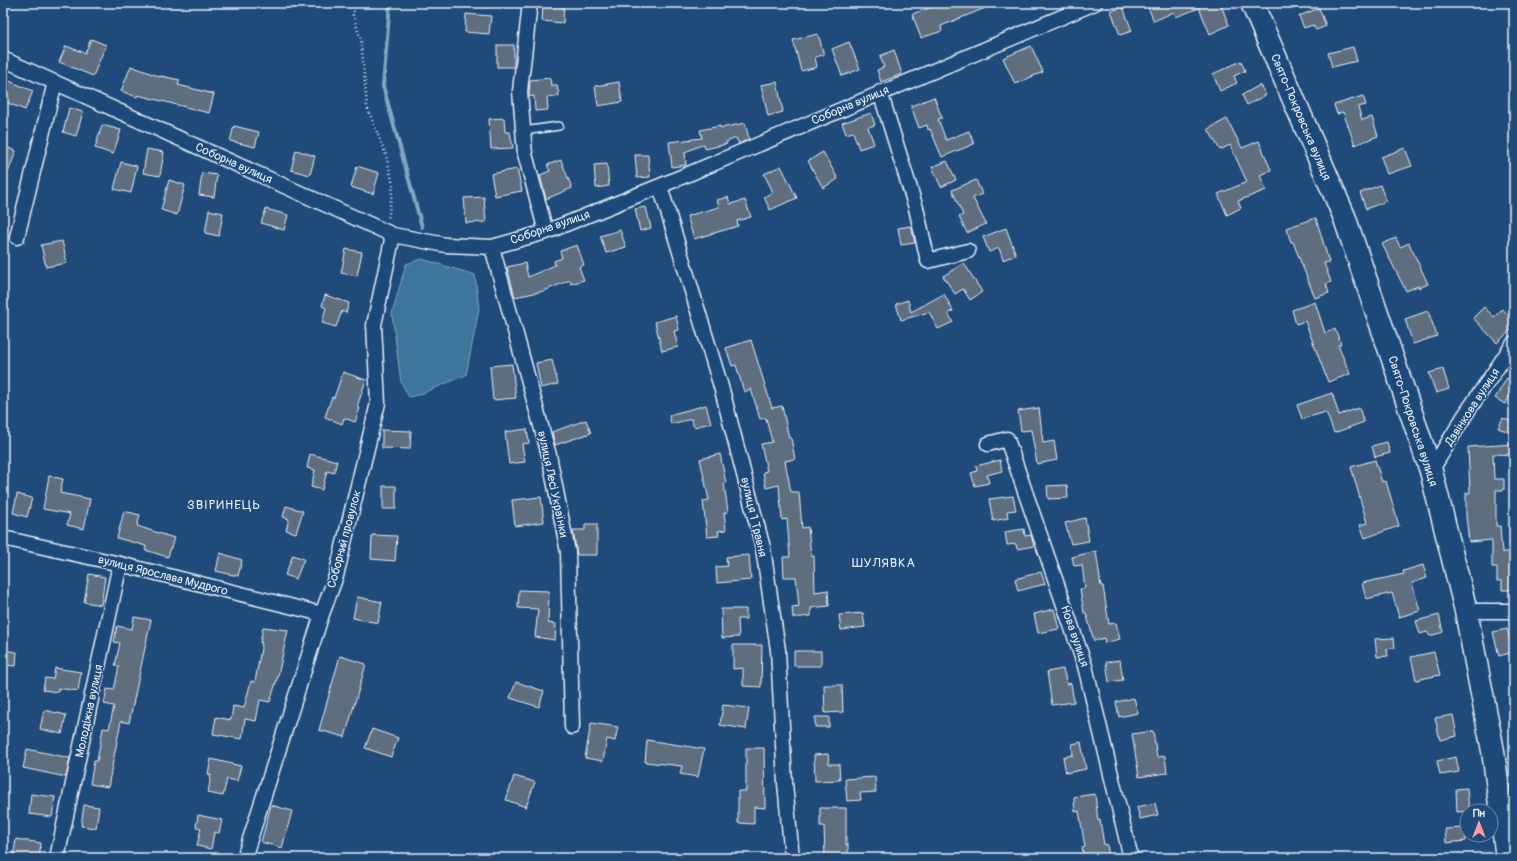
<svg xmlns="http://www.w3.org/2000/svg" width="1517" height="861" font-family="Pangolin,sans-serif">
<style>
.water{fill:#3e769a;stroke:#82a7c0}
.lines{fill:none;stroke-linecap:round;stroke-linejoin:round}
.stream{stroke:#82a7c0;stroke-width:4}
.building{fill:#5e6e7e;stroke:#e8f1f8}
.lane-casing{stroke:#e8f1f8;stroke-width:10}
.street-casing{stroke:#e8f1f8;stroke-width:17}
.primary-casing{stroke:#e8f1f8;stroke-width:25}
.path{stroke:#e8f1f8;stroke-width:2.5;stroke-dasharray:1 3;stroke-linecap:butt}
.lane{stroke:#1f4a7a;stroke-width:7}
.street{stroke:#1f4a7a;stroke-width:14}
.primary{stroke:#1f4a7a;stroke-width:22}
.labels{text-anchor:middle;stroke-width:3;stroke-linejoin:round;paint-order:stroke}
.street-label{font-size:12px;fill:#e8f1f8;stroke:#1f4a7a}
.neighbourhood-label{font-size:13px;letter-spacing:1px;fill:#e8f1f8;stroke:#1f4a7a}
</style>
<rect width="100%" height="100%" fill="#1f4a7a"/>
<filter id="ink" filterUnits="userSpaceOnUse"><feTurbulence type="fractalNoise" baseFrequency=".025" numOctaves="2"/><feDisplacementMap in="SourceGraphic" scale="8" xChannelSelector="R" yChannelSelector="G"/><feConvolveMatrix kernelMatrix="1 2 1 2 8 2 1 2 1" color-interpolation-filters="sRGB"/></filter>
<g filter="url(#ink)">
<!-- water -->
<path class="water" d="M422 259 475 275 479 309 466 375 421 394 409 397 401 382 392 314 406 264Z"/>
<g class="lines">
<!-- stream -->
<path class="stream" d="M390 3 383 86 422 227"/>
</g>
<!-- building -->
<path class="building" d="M543 3H564L563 23 542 21Z
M943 3H995V4L941 26 942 31 921 38 912 14Z
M1146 3H1220L1229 25 1210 34 1199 8 1176 17 1174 12 1154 21Z
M1123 7 1132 31 1120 35 1111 11Z
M1319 8 1326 26 1316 30 1313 25 1304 28 1299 16Z
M466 14 491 16 489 34 465 32Z
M818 34 824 55 815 57 817 67 801 71 793 40Z
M91 39 106 45 93 76 59 62 66 46 85 53Z
M849 42 860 69 842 76 832 49Z
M497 45H514V67H497Z
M1031 46 1043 72 1015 84 1003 58Z
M1353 47 1357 61 1332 67 1328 53Z
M894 50 902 74 881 82 877 70 884 67 880 56Z
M1241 61 1245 71 1234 76 1237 83 1220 91 1213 74Z
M131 66 161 77V76L180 80 178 85 214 94 209 113 138 95 137 97 121 91Z
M550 78 551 85H557L559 96 547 97 548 110 535 111 534 96 529 97 530 80Z
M7 80 33 91 25 110 3 101V90Z
M619 82 622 102 598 106 595 86Z
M777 82 783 112 768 116 761 85Z
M1260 85 1266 95 1247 105 1242 95Z
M1363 96 1366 105 1358 107 1362 120 1372 117 1378 136 1355 145 1343 112 1337 114 1334 105Z
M934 97 942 118 938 119 946 140 969 131 974 144 942 157 930 129 928 130 927 125 919 128 911 106Z
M69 108 83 112 76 136 63 132Z
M871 113 875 125 868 127 874 144 859 149 853 132 846 134 842 123Z
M504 118 505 132H510L513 148 491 149 489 119Z
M1227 119 1242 148 1259 141 1271 170 1260 175 1266 190 1238 201 1241 208 1227 215 1218 194 1247 182 1230 145 1220 150 1208 129Z
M745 123 749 139 739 144 736 138 726 142 727 144 705 149 704 144 685 152 686 165 672 167 669 142 702 138 700 130 720 126 721 128Z
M102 125 121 130 113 154 95 148Z
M234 126 259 132 255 147 230 141Z
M3 146 16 151 4 183H3Z
M1405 148 1412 166 1387 174 1381 157Z
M147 149 164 152 160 176 143 173Z
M296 150 315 156 310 175 291 170Z
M823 152 838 179 823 188 808 161Z
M635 155H648L650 177 637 178Z
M561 160 572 188 546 199 540 175 550 171 547 165Z
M947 161 956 180 941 187 932 167Z
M121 162 137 166 131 193 114 189Z
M607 164 609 186 596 188 594 165Z
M357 166 379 173 373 194 351 187Z
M781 166 797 198 770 210 764 197 773 192 764 174Z
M517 169 522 191 495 196 491 174Z
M202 173 217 175 214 197 199 195Z
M169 180 185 185 177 215 161 210Z
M976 180 982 194 973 198 986 224 967 233 959 217 963 215 952 190Z
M1380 185 1386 201 1366 209 1360 193Z
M484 197 486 222 466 223 464 198Z
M728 197 730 204 745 200 751 217 737 221 738 226 694 239 687 216 719 207 717 200Z
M646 207 651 228 640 231 635 209Z
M266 209 288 215 284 230 261 223Z
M209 210 223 213 219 236 205 233Z
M1316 218 1329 262 1324 263 1331 282 1326 284 1329 293 1315 298 1293 242H1291L1286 228Z
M911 226 915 243 901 245 898 228Z
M1006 228 1016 255 1003 260 999 248 989 252 983 237Z
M620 230 626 247 606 253 600 236Z
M1396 238 1400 247 1409 243 1428 284 1419 288 1418 286 1406 291 1382 244Z
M62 241 67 263 46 267 41 245Z
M577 245 584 265 579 267 584 280 571 284 570 280 544 291 515 297 507 267 525 263 528 277 555 265 554 261 562 258 560 251Z
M346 249 362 252 357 276 341 273Z
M964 263 982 292 970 300 963 289 955 294 943 276Z
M944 294 953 311 948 313 953 322 938 329 929 312 901 320 896 304 908 300 911 312Z
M325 295 349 303 346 313 342 311 336 327 322 323 326 308 322 306Z
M1315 302 1325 333 1335 329 1341 344 1338 345 1350 374 1328 382 1305 321 1296 324 1292 310Z
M1484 307 1494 317 1502 309 1514 320V327L1497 343 1473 318Z
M1428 311 1437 336 1413 344 1405 319Z
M676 316 679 330 674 331 678 347 662 351 655 322Z
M751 340 772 408 782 406 789 438H791L795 459 785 461 791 492H799L802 528 808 527 811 556H814L815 592 828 590 829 606 811 608V616L793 618 792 607 799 606 796 577H784L783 557H790L787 519 782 520 779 485 766 488 763 472 767 471 761 444 772 442 766 418 760 419 751 389 744 392 736 365 732 366 726 348Z
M552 360 558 384 541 388 536 363Z
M512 364 516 398 493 400 490 366Z
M1443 369 1449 389 1436 393 1429 373Z
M343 372 366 380 357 407 360 408 355 422 344 418 342 424 325 417 332 397 334 398Z
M1507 378 1514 383V390L1505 404 1495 398Z
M1332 393 1339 415 1359 408 1364 422 1334 433 1326 412 1302 419 1297 405Z
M706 405 711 423 694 427 691 419 671 424 669 415Z
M1039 408 1043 443 1054 441 1057 460 1037 464 1031 430 1021 431 1018 411Z
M1503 418 1514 423V434L1498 428Z
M586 420 591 433 555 445 552 432Z
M527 429 529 443 522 444 525 462 509 464 505 432Z
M382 430 411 431 410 449 382 448Z
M1387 442 1390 453 1375 457 1372 446Z
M1514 444V455L1493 454 1494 479H1504V490H1496V526H1500L1502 552H1514V590H1502V581H1497V567H1492V540L1469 542 1466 516V493H1470L1468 447Z
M310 454 337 461 334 473 327 471 322 490 311 487 315 470 307 468Z
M720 454 726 483H724L728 512 724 513 726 530 718 531 719 536 707 537 703 501 709 500 700 459Z
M1000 460 1002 471 987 475 989 483 975 486 971 473 977 471 976 466Z
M1375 460 1382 482 1386 481 1399 526 1365 538 1360 525 1367 523 1351 467Z
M49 476 63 479 60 493 90 499 84 529 67 525 70 514 43 509Z
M1067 485 1068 498 1048 499 1047 486Z
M383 486H396V509H383Z
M17 494 32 498 27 517 13 513Z
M1013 496 1016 510 1007 511 1008 518 993 521 989 499Z
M541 497 544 522 515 526 512 500Z
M286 506 303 511 296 533 286 530 289 519 283 517Z
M124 511 140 515 137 526 174 538 168 557 145 550 146 546 117 538Z
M1085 518 1089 541 1071 544 1065 523Z
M585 524H597V555H577L573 530H585Z
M1024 529 1025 536 1031 535 1034 546 1017 549 1016 544 1007 545 1005 532Z
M372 535 397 536 395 561 371 559Z
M1096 551 1101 586H1103L1109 624 1116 623 1120 639 1105 643 1104 638 1094 641 1086 613H1084L1080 589 1085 588 1082 565 1074 566 1072 557Z
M220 553 242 560 238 576 216 571Z
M293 555 304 559 296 579 285 575Z
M749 555 751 580 717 583 716 567 727 566 726 557Z
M1423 565 1427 578 1412 583 1420 611 1399 617 1392 593 1366 599 1362 583 1404 574 1403 571Z
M1041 572 1045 584 1018 591 1015 579Z
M89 574 105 577 101 605 84 602Z
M519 590 549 591 548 623 556 624 555 640 535 637 538 609 518 608Z
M357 597 382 602 378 623 353 618Z
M721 609H746V619H738L739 637 722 638Z
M1054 609 1059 629 1038 633 1034 614Z
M863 613 865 627 841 630 839 615Z
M1439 615 1443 632 1430 636 1427 632 1420 634 1416 621Z
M134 617 151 620 129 723 121 721 108 787 90 784 94 761H97L103 728 109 729 114 706 104 704 107 689 114 690 119 666 115 665 120 643 114 642 117 626 132 629Z
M263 627 288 630 278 676 270 702 260 700 256 721 245 719 242 739 213 734 216 717 231 720 233 706 244 708 251 681 255 682 262 643H260Z
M1507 629 1513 652 1499 656 1493 632Z
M1394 638 1395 648 1387 649 1388 656 1377 657 1375 639Z
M733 645H762L761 687 743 686V668L733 669Z
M3 650 17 652 16 666 3 665Z
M794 651H821V666H794Z
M1434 652 1440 675 1416 680 1411 657Z
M340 656 366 664 345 737 319 730Z
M1120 660 1123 680 1109 682 1106 662Z
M55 668 81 672 78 691 58 688V692L43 690 45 678 53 679Z
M1063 669 1067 684 1071 683 1074 702 1052 705 1047 672Z
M516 682 544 691 539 707 510 698Z
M824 685H842L843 712 825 713Z
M1134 698 1138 713 1119 717 1116 702Z
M723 705 749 708 746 729 720 725Z
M44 710 66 715 62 734 40 729Z
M1453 715 1457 736 1440 740 1435 718Z
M815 717H829V727H815Z
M591 723 618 727 615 741 607 739 603 761 585 758Z
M372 729 398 738 391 757 365 748Z
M1153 731 1157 757 1165 756 1167 773 1139 777 1132 734Z
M647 740 704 749 698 777 680 774 682 766 645 762Z
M1081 742 1086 769 1066 773 1063 757 1073 755 1072 744Z
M746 748H764L765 808 754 807V824L738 823V791H746Z
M27 749 70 758 66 777 23 768Z
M828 754 829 764H839L840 780 815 781 814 755Z
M1456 757 1459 772 1440 775 1437 761Z
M211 759 241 766 237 781 227 779 223 796 208 793 211 775 208 774Z
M514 776 535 782 526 807 506 800Z
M875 777 876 792 860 793 861 800 847 801 845 779Z
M1467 788 1469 811 1457 812 1456 789Z
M31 794 55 797 52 817 29 814Z
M1095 794 1098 821 1100 820 1104 845 1107 844 1109 858H1084L1082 848 1085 847 1079 811 1075 812 1074 797Z
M1155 803 1158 815 1140 819 1137 807Z
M84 805 99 807 96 828 81 826Z
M271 805 292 811 282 848 261 842Z
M820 808H846V845L848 844V858H825L824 826H820Z
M198 815 222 820 219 833 214 832 211 849 197 846 201 828 196 827Z
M1465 828 1466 841 1446 843 1445 829Z
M16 839 41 843 39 858H13Z"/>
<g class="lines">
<!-- lane casing -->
<g class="lane-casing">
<path id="lane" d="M523 131 559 126"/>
</g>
<!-- street casing -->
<g class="street-casing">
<path id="street" d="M530 3 520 91 525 154 546 232
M3 59 393 235 446 245 492 247 546 232 660 186 1095 3
M880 92 916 208 928 261 968 251
M660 186 722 390 763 548 778 650 785 783 792 858
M17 237 55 82
M492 247 549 455 568 552 572 727
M988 444 1007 439 1085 666 1131 858
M1431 471 1465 415 1514 343
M3 538 120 564 322 614
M1466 611H1514
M57 858 120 564
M244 858 322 614 336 576 378 403 374 325 393 235"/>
</g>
<!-- primary casing -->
<g class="primary-casing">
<path id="primary" d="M1252 3 1344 216 1431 471 1466 611 1493 751 1507 858"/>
</g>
<!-- path -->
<path class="path" d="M356 3 353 15 361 40 367 107 386 155 393 185 388 220"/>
<!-- lane -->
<use href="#lane" class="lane"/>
<!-- street -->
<use href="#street" class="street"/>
<!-- primary -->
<use href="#primary" class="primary"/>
</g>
</g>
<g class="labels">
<!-- street labels -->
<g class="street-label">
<text transform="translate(850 105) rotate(-23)" y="4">Соборна вулиця</text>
<text transform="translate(1301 117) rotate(67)" y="4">Свято-Покровська вулиця</text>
<text transform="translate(234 163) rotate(24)" y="4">Соборна вулиця</text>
<text transform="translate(550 227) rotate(-19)" y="4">Соборна вулиця</text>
<text transform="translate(1472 407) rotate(-57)" y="4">Дзвінкова вулиця</text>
<text transform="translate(1413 421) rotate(72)" y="4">Свято-Покровська вулиця</text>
<text transform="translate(553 484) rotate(78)" y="4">вулиця Лесі Українки</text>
<text transform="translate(754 517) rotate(77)" y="4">вулиця 1 Травня</text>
<text transform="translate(344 539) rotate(-75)" y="4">Соборний провулок</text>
<text transform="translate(163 575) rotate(14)" y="4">вулиця Ярослава Мудрого</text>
<text transform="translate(1075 636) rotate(71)" y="4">Нова вулиця</text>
<text transform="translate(89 711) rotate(-78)" y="4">Молодіжна вулиця</text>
</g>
<!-- neighbourhood labels -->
<g class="neighbourhood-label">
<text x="224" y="509">ЗВІРИНЕЦЬ</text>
<text x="884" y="567">ШУЛЯВКА</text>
</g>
</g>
<!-- margin -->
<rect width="1517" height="861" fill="none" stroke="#1f4a7a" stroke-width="16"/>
<rect x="8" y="8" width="1501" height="845" fill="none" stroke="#e8f1f8" stroke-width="1.5" filter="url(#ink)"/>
<!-- north arrow -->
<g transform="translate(1479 823)"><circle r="19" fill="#1f4a7a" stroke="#6f8dac"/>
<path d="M0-3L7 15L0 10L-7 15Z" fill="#ff9aa2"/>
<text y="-6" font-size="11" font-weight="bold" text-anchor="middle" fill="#e8f1f8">Пн</text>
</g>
</svg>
